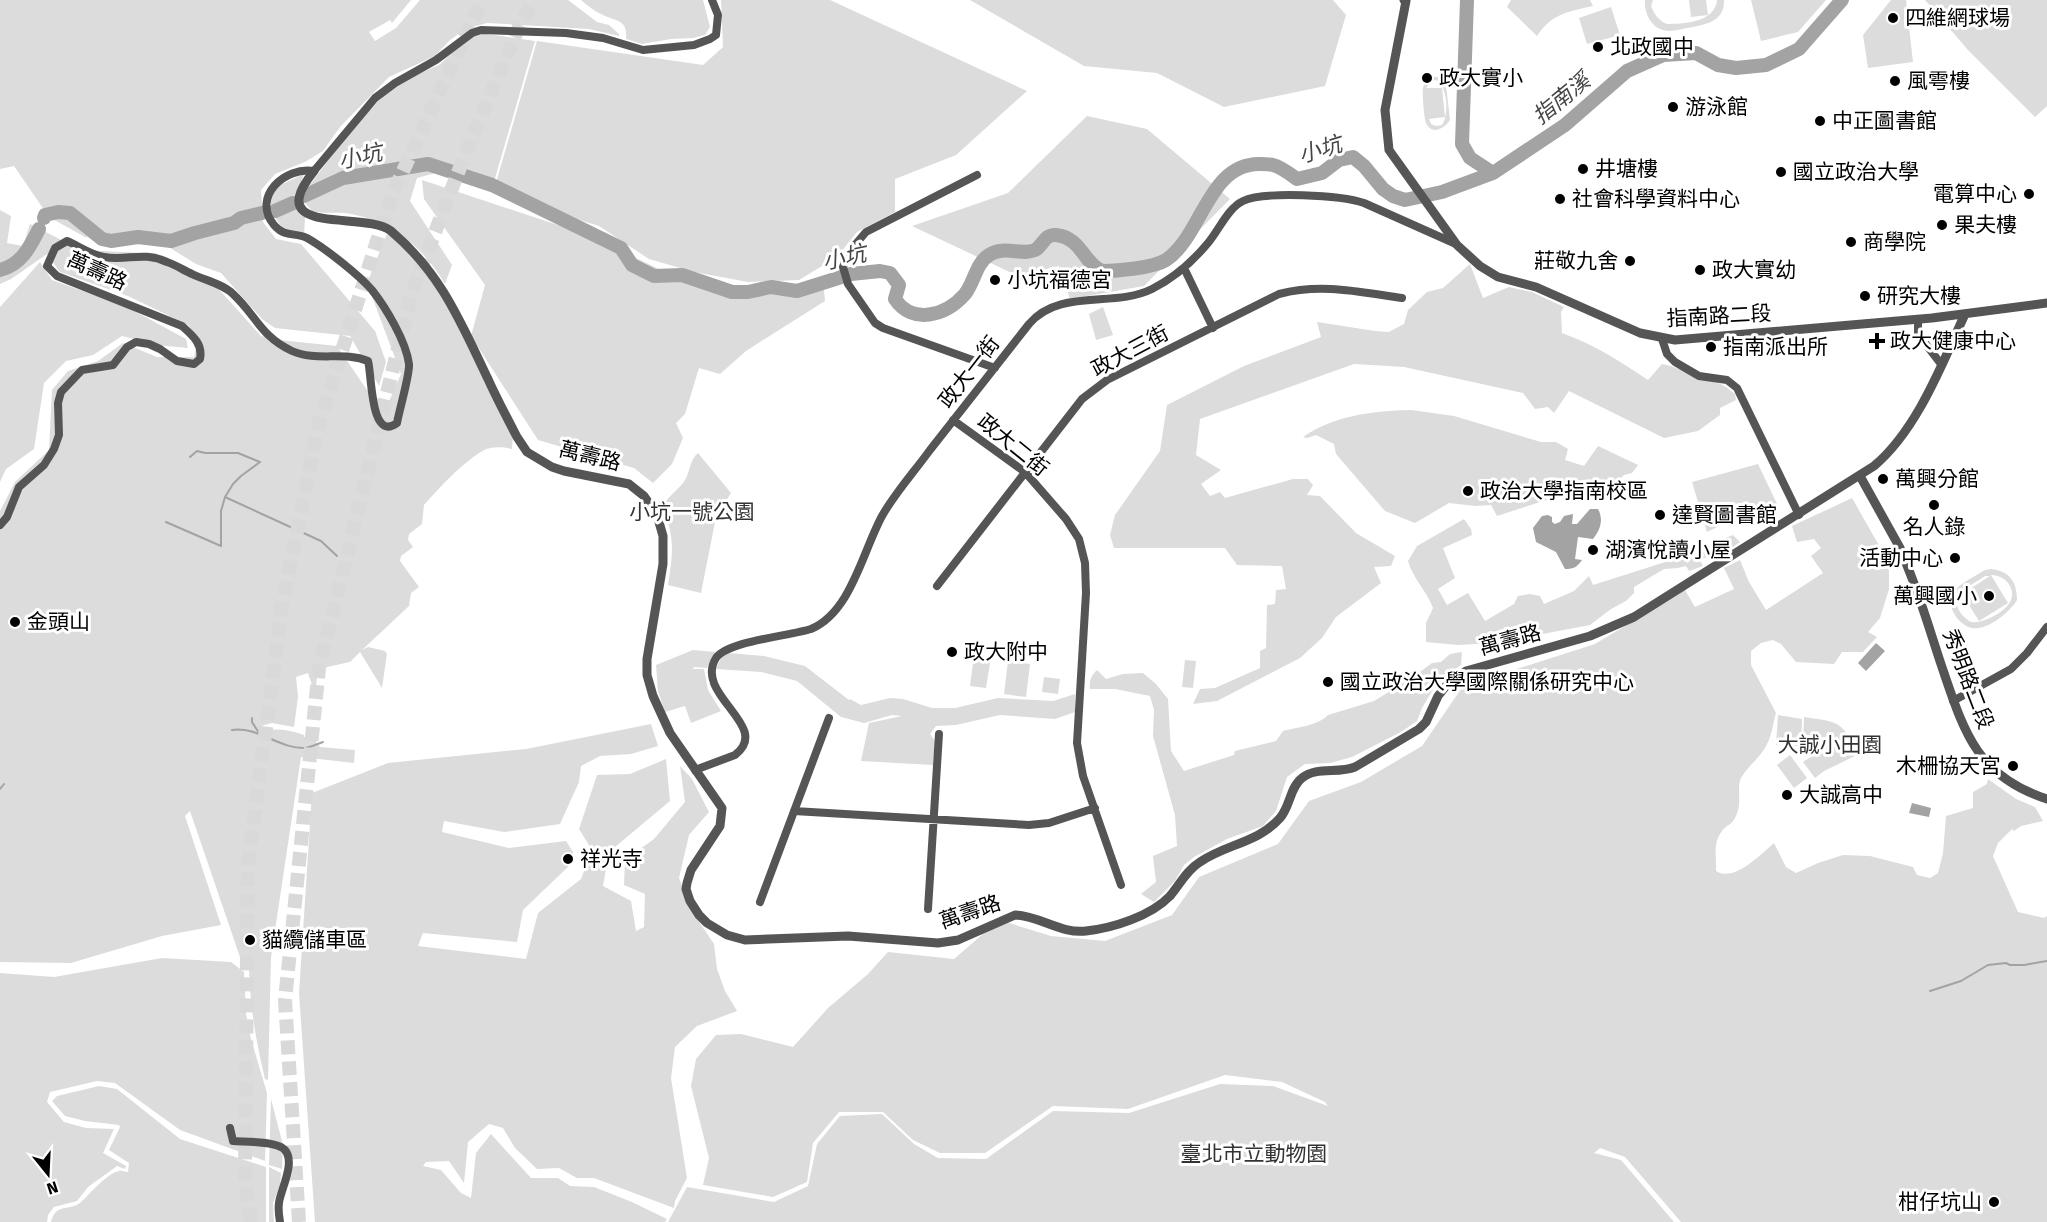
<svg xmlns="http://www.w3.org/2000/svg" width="2047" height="1222" font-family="'Fira Sans','Noto Sans TC',sans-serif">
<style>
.green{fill:#dcdcdc;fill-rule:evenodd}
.water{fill:#a3a3a3}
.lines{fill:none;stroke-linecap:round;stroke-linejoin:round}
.stream{stroke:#a3a3a3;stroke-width:2}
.river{stroke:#a3a3a3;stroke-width:14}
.motorway-tunnel{stroke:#d9d9d9;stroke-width:14;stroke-dasharray:14 7;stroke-linecap:butt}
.minor{stroke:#555;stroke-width:8}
.tertiary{stroke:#555;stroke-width:9}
.poi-dot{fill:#000;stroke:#fff;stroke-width:2}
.labels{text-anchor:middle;stroke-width:6;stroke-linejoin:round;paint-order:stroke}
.poi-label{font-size:21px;fill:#000;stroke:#fff;text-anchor:start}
.street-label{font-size:21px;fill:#000;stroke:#fff}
.park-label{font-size:21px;fill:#333;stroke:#fff}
.water-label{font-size:22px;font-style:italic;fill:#444;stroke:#fff}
</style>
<rect width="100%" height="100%" fill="#fff"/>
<!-- green -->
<path class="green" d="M0 0H411L392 23 390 20 369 32 375 41 396 28 420 0H568L597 22 609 25 619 34V36L589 29 487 23 465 29 449 41 435 56 389 77 340 127 323 151 305 162 275 174 261 190 263 222 276 239 301 244 375 331 386 362 379 386 350 336 275 328 262 319 221 273 196 264 167 246 150 241 85 237 49 217 14 166 0 169Z
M581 0H703L710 27 705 35 693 38 671 39 642 44 626 39C628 18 615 22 601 14 594 11 587 5 581 0Z
M721 0H830L1027 91 956 155 895 179V212L857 232 837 257 799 280 748 282 694 272 649 259 599 226 493 193 537 41 703 65 723 47Z
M970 0H1333L1346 15 1325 86 1224 107 1157 73 1084 66Z
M1511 0H1590L1593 6C1568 12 1552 13 1537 36L1507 7Z
M1645 0H1653L1651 6C1654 14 1659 21 1667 24 1685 24 1715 22 1717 0H1724C1725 22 1704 25 1687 28 1681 29 1674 31 1668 31 1652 30 1644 14 1645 0Z
M1689 0H1706L1708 15 1691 17Z
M1751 0H1826L1798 32 1761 41Z
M1891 0H1906L1913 62 1868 68 1863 35Z
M1925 0H2047V106L2035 117 1968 50Z
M1611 7 1620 35 1587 44 1579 18Z
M480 33 535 41 491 192 439 172 417 178 410 201 452 265 445 284C421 245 392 220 345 213 334 212 323 214 312 211L305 203 304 193 350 131 386 93 406 79 439 65 466 40Z
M1432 77H1439L1446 85 1450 120C1445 128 1432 136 1426 123 1424 118 1422 93 1423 88 1424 83 1428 80 1432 77ZM1436 80C1448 87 1449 114 1442 125L1436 126 1431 124 1429 119 1445 117 1442 88H1426L1432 81Z
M1087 116 1147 129 1230 199 1144 286 1070 299 1059 266 1018 276 912 226 1008 193Z
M304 174 294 199 298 209 305 217 304 238 281 226 272 213 270 197 276 187Z
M422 180 591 236 675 277 738 296 824 290 825 301 746 351 720 374 699 368 685 414 676 423 683 438 672 464 653 483 634 468 538 440 471 336 485 285 424 199Z
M0 210 11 216 7 243 23 246 30 224 81 250 143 253 215 285 261 336 279 340 337 346 367 390 387 406 401 374 367 283 387 234 409 251 446 301 513 435 512 449C503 447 492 446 484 450 463 462 440 487 424 505L422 524 409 534 408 540 413 547 401 556 400 561 419 587 411 593 409 606 362 650 368 647 385 651 387 654 382 688 360 652 350 662 318 669 315 694 308 673 296 677 298 697 294 727 272 723 261 726 263 731C277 728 290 730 304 735V737L313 738 320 747 355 750 354 763 301 757 271 957 268 1080 265 1079C256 1041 250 1007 249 968L242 963 190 811 185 816 221 925 162 936 71 963 0 962V511L15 482 49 450 52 390 68 371 98 361 123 343 157 357H194L198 338 188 325 128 296 60 272 47 254 11 279 0 284Z
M40 262 52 280 125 306 186 339 188 348 156 345 122 336 93 355 66 361 44 383 34 449 6 469 0 482V307Z
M1470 264 1483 298 1509 287 1532 292 1564 307 1561 312 1562 333C1593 344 1620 361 1648 380L1662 364C1674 366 1682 371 1693 375 1712 384 1717 378 1735 394L1736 400 1720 408V415L1698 431 1664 438 1569 391 1554 413 1548 407 1535 409 1523 393 1404 367 1354 364 1200 419 1196 455 1221 470 1201 484 1210 496 1220 492 1225 498 1293 479H1308L1313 485 1307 495 1320 496 1356 533 1395 556 1391 566 1374 567 1381 583 1336 617 1322 638 1300 658 1217 701 1193 704 1200 689 1215 688 1260 668V651L1266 648 1267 605 1275 604 1276 590 1286 589 1282 566 1237 565 1225 548H1114L1110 535 1115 515 1160 451 1167 405 1244 366 1321 337 1317 322 1375 331 1389 332 1404 324 1408 310 1427 292 1443 288Z
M1103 307 1113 335 1096 340 1089 314Z
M1411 410 1454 416 1541 442H1556L1568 449 1565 460 1584 466 1598 446 1638 465 1632 473 1624 475 1599 501 1577 490 1497 516 1491 505 1476 506 1449 503 1415 523 1385 511 1336 454 1334 444 1316 435 1307 438 1303 437C1335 415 1373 411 1411 410Z
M698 453 731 493 716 517 701 593 668 585C673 552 675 539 663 507 666 497 679 490 685 480 690 472 690 459 698 453Z
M1758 464 1778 506 1766 504 1707 532 1692 482Z
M1852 498 1889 563V589L1880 618 1868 632 1877 637 1863 652H1842L1834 664 1796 662 1781 644 1773 640 1761 643 1751 651V665L1776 713C1773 723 1772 735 1767 744 1761 757 1748 766 1741 778 1737 786 1741 801 1738 810 1733 827 1729 822 1722 831 1712 844 1717 857 1716 871 1734 883 1761 854 1774 843L1786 867 1796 873 1818 863 1843 855 1870 856 1913 867 1917 875 1930 878 1938 873 1943 853 1946 816 1973 808V792L1987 784 1988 779 2016 799 2035 807 2043 821 2021 826 2014 831 2012 829 1998 843 1993 856 2018 912 2044 918 2047 916V1222H1681L1625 1157 1600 1148 1594 1153 1621 1160 1674 1222H668L687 1187 774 1202 808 1186 817 1144 840 1116 882 1114 914 1144 938 1158 986 1159 1053 1111 1129 1113 1220 1084 1273 1086 1328 1106 1325 1102 1282 1082 1225 1075 1128 1109 1053 1106 985 1153H940L913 1140 883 1112H839L813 1143 807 1182 773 1197 703 1185 709 1158 691 1086 696 1059 716 1035 741 1034 793 1047 828 1008 868 974 888 952 954 959 999 920 1051 936 1105 941 1172 915 1199 877 1278 844 1309 801 1361 782 1422 746 1461 689 1479 681 1595 644 1685 590 1695 607 1734 589 1724 568 1740 560 1749 582 1766 610 1823 573 1811 556 1821 548 1814 539 1797 542 1792 526Z
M1464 519 1471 529 1472 535 1443 548 1455 578 1438 589 1447 605 1468 593 1485 621 1514 604 1518 596 1530 594 1540 596 1544 604 1574 591 1589 576 1593 585 1681 557 1689 558 1712 548 1710 544 1733 535 1740 542 1727 551 1725 548 1700 560 1703 566 1689 571 1686 566 1678 568 1664 569 1634 587V593L1626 601 1611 609 1590 625 1495 643 1458 645 1426 642V623L1433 608C1427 591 1413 579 1408 561L1417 546Z
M1991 569C2009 571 2017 581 2017 600 2010 612 1987 631 1972 628 1958 625 1944 604 1954 591 1961 583 1975 576 1985 570ZM1991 575C2004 575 2016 587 2011 600 2006 612 1983 624 1971 622 1962 617 1951 604 1960 593 1966 587 1978 581 1985 576H1990L1962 594 1979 621 2008 603Z
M693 650 715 652 707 668 695 667 692 669H704L708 690 721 711 691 723 685 706 665 712 658 691 656 665Z
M1462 652 1461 665 1437 683 1422 708 1417 721 1401 732 1352 757 1330 763 1305 764 1287 777 1276 811 1263 826 1227 839 1194 857 1184 865 1175 881 1154 902 1141 894 1156 882 1153 856 1177 846 1175 815 1153 736 1154 710 1150 696 1115 689H1090C1089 681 1091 676 1097 670L1106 679 1123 674 1143 673 1156 684 1168 699 1171 751 1184 771 1234 755 1235 751 1276 741 1283 731C1298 727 1317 726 1328 715L1374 701 1413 677 1432 663 1441 662 1450 654Z
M728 653 764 656 805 666 849 700 850 699 861 705 890 698 903 699 932 708H955L998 698 1053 701 1075 694V712L1055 719 1000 715 956 725 936 726 930 734 935 741 933 765 861 761 869 723 902 716 892 715 864 723 841 717 797 681 761 672 716 669 721 658Z
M974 655 991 657 986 688 970 686Z
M1185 660 1196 661 1193 688 1182 687Z
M1008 661 1030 664 1026 697 1004 694Z
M1044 677 1060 679 1058 694 1042 692Z
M1778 715 1802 719 1801 746 1776 745Z
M1804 717C1840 722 1841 721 1859 754L1824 771 1815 778 1803 762 1812 756 1803 743Z
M651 724 658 746 631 754 600 756 581 766 579 782 560 824 504 832 444 821 442 832 509 848 566 841 573 852 570 865 523 910 517 942 423 933 418 946 526 959 538 913 581 879 592 850 579 829 597 775 630 774 666 759 670 801 609 852 603 886 631 901 636 931 644 927 645 894 624 885 625 860 654 839 685 802 680 766 692 779 709 812 689 835 679 878 693 913 714 944 717 969 725 991 737 1011 697 1026 675 1047 671 1078 687 1178 675 1201 674 1208 594 1178H577L559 1168 537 1169 515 1148 503 1128 489 1124 468 1142 464 1183 449 1161 426 1162 423 1166 441 1170 461 1193 471 1198 476 1153 491 1134 531 1178H558L570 1186 594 1187 632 1202 667 1219 665 1222H315L299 993 312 793 388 763 526 749Z
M1790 755 1807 778 1794 788 1777 765Z
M162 958 231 962 244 972 246 1014 251 1039 267 1093 265 1161 180 1130 115 1083 97 1081 50 1092 47 1102 64 1122 86 1128 114 1129 103 1153 126 1166 125 1169 117 1166 88 1187 77 1201 54 1207 48 1215 47 1222H0V973L54 977Z
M99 1086 117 1089 180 1139 266 1167V1222H51C56 1202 70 1212 81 1202 90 1194 106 1174 119 1171 122 1170 125 1172 128 1172L129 1163 109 1150 120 1127 119 1125 85 1121 65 1116 52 1101 57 1096Z
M271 1099 283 1145 282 1169 269 1165Z
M269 1167 281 1173 280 1185 273 1203 274 1222H269Z"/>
<!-- water -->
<path class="water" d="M1590 509H1598C1604 520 1600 530 1593 539L1578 537 1575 559 1582 560C1577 567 1574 569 1565 569L1556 552 1536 542 1533 528 1542 516 1548 515 1552 517V522L1555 524 1560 522 1564 516 1573 514 1572 524H1577Z
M1876 643 1885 651 1866 671 1858 663Z
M1912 803 1931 808 1929 817 1909 813Z"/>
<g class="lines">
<!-- stream -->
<path class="stream" d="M190 457 197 451 205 453H238L260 462 241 476 233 484 225 497
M166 522 221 546V511L225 497 321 541 337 556
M252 718V722L259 733
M232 730C258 726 279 749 305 748 311 747 317 744 323 742
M0 789 4 784
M1930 991 1961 981 1988 965 2006 963 2010 965H2024L2047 961"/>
<!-- river -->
<path class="river" d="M1467 0 1462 144 1470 158 1493 173
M304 196 343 178 428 164 492 185 621 248 632 265 654 276 682 275 732 292H748L771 287 797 291 851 274 880 271 890 273 899 285 895 299C912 325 946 316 965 294 974 283 976 263 989 255 1004 245 1022 256 1035 250 1043 246 1044 234 1056 235 1082 238 1083 263 1102 271 1117 271 1153 268 1166 260 1202 236 1208 164 1259 164 1263 164 1269 164 1273 165 1281 167 1290 174 1297 179L1322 173 1339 160 1353 157 1364 166 1383 189 1393 196 1405 200 1442 192 1493 173 1565 125 1627 71 1663 55 1696 53 1718 65 1736 68 1766 65 1799 49 1842 0
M275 211 293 203
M44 218 45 215 58 212 70 213 102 239 111 241 138 237 171 241 195 233 234 223 241 218 262 213
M0 270C21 265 30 247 39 229"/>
<!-- motorway-tunnel -->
<path class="motorway-tunnel" d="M251 1222 245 1178 248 863 283 600 319 423 391 197 482 0
M299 1222 285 1000 319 668 412 292 466 152 519 27 534 0"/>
<!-- minor -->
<path class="minor" d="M977 175 866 232 848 253 843 267 848 284 875 323 883 328 995 368
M1184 268 1213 328
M1918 319V334L1941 364
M1662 339 1667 354 1675 362 1699 376 1727 380 1737 388 1799 515
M953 420 1025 472 1066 519 1079 539 1085 563 1086 593 1077 743 1083 776 1121 885
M0 525 7 517 19 487 44 465 54 449 59 435 58 403 61 392 82 370 113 365 127 347 136 342 149 344 160 349 177 361 194 364 200 359C203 344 193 336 182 326L57 276 47 266 55 248 67 241C79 246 91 255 104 257 128 261 143 251 167 262 176 265 183 270 192 274 204 280 223 284 233 294 256 315 260 336 292 351 316 362 344 351 368 361 372 374 370 443 397 423 399 411 410 374 409 364 406 341 386 308 372 290 359 275 325 248 307 238 295 232 285 238 274 225 251 197 285 166 314 171L375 98 395 83 436 60 472 33 481 30 566 33 603 38 643 50 694 45 710 39 716 35 718 15 712 0
M937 586 1082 399 1107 380 1279 294C1322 283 1359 292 1402 298
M1953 701 2011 669 2027 653 2047 627
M695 770 735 755C773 726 693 695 716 658 727 641 790 636 811 629 851 612 862 553 882 516 895 493 914 472 930 450 963 408 996 366 1029 324 1059 288 1114 308 1152 289 1174 278 1193 261 1208 243 1219 230 1228 208 1243 201 1264 191 1341 195 1364 203L1456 244
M794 811 1029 825 1049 823 1095 808
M760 902 829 718
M928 909 939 734
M230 1128 233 1141C246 1142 274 1141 284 1149 297 1161 280 1191 279 1203 278 1209 279 1216 280 1222"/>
<!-- tertiary -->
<path class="tertiary" d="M1404 0 1406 1 1385 110 1389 150 1457 245 1480 266 1498 277 1536 287 1640 333 1675 340 1932 318 2047 303
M314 171C260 238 366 210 391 231 441 273 461 323 488 379 497 399 507 418 517 437L527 452 552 467 564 471 629 484 644 496 657 515 663 536V564L647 659V675L653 696 670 733 722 808 720 826 691 870 687 883 686 889 690 901 699 915 707 923 727 935 745 940 848 936 938 943 958 940 1015 915C1040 916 1061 934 1086 931 1113 928 1151 916 1170 896 1180 884 1187 870 1200 862 1226 844 1258 843 1280 818 1290 807 1290 787 1302 778 1316 766 1338 774 1355 767L1419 729 1426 722 1438 696 1446 686 1466 671 1590 636 1634 617 1874 466C1917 430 1942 364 1965 314
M1860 476 1900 548 1908 568C1922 602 1932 638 1944 673 1965 735 1979 777 2047 799"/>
</g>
<!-- markers -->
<g class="poi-dot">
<circle cx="1893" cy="18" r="6"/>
<circle cx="1598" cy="47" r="6"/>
<circle cx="1427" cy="78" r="6"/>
<circle cx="1895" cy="81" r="6"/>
<circle cx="1673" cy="107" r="6"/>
<circle cx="1820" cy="121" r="6"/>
<circle cx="1583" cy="169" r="6"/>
<circle cx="1781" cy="172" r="6"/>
<circle cx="2029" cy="194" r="6"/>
<circle cx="1560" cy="199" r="6"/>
<circle cx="1942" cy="225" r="6"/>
<circle cx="1851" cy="242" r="6"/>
<circle cx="1630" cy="261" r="6"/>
<circle cx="1700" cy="270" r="6"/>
<circle cx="995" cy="280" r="6"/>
<circle cx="1865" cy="296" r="6"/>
<path d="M1874 332h6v6h6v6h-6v6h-6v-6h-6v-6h6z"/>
<circle cx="1711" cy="347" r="6"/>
<circle cx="1883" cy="479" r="6"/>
<circle cx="1468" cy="491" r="6"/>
<circle cx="1934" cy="505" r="6"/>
<circle cx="1660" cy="515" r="6"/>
<circle cx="1593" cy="550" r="6"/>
<circle cx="1955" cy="558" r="6"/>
<circle cx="1989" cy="596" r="6"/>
<circle cx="15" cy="622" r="6"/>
<circle cx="952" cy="652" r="6"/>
<circle cx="1328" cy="682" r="6"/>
<circle cx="2013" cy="766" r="6"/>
<circle cx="1787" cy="795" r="6"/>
<circle cx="568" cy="859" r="6"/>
<circle cx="250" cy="940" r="6"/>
<circle cx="1994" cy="1202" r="6"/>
</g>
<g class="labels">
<!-- poi labels -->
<g class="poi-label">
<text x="1905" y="25">四維網球場</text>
<text x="1610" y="54">北政國中</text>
<text x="1439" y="85">政大實小</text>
<text x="1907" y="88">風雩樓</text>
<text x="1685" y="114">游泳館</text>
<text x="1832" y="128">中正圖書館</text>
<text x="1595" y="176">井塘樓</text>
<text x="1793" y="179">國立政治大學</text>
<text x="2017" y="201" text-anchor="end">電算中心</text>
<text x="1572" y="206">社會科學資料中心</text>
<text x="1954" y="232">果夫樓</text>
<text x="1863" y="249">商學院</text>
<text x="1618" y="268" text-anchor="end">莊敬九舍</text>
<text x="1712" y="277">政大實幼</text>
<text x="1007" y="287">小坑福德宮</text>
<text x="1877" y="303">研究大樓</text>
<text x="1890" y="348">政大健康中心</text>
<text x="1723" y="354">指南派出所</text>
<text x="1895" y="486">萬興分館</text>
<text x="1480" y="498">政治大學指南校區</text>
<text x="1672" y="522">達賢圖書館</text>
<text x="1934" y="534" text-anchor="middle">名人錄</text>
<text x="1605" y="557">湖濱悅讀小屋</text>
<text x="1943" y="565" text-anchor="end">活動中心</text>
<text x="1977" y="603" text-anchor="end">萬興國小</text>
<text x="27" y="629">金頭山</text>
<text x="964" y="659">政大附中</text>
<text x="1340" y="689">國立政治大學國際關係研究中心</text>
<text x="2001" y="773" text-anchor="end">木柵協天宮</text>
<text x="1799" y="802">大誠高中</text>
<text x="580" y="866">祥光寺</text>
<text x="262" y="947">貓纜儲車區</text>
<text x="1982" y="1209" text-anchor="end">柑仔坑山</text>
</g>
<!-- street labels -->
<g class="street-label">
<text transform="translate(97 271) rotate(24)" y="7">萬壽路</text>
<text transform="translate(1719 316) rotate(-3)" y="7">指南路二段</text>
<text transform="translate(1130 351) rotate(-28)" y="7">政大三街</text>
<text transform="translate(969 372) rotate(-52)" y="7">政大一街</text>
<text transform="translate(1013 445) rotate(39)" y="7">政大二街</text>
<text transform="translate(590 456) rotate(14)" y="7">萬壽路</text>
<text transform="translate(1510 640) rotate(-15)" y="7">萬壽路</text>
<text transform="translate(1968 679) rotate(69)" y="7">秀明路二段</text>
<text transform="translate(970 912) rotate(-19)" y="7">萬壽路</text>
</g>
<!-- park labels -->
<g class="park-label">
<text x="692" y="519">小坑一號公園</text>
<text x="1830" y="752">大誠小田園</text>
<text x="1254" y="1161">臺北市立動物園</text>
</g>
<!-- water labels -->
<g class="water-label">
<text transform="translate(1561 98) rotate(-39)" y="8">指南溪</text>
<text transform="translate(1320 149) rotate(-17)" y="8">小坑</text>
<text transform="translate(360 156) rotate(-12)" y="8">小坑</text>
<text transform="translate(844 257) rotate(-12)" y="8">小坑</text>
</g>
</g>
<!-- north arrow -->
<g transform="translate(48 1174) rotate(162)" stroke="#ffffff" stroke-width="4.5" paint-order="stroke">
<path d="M0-4.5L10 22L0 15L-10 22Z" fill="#000000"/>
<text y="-9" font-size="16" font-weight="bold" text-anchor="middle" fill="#000000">N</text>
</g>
</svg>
